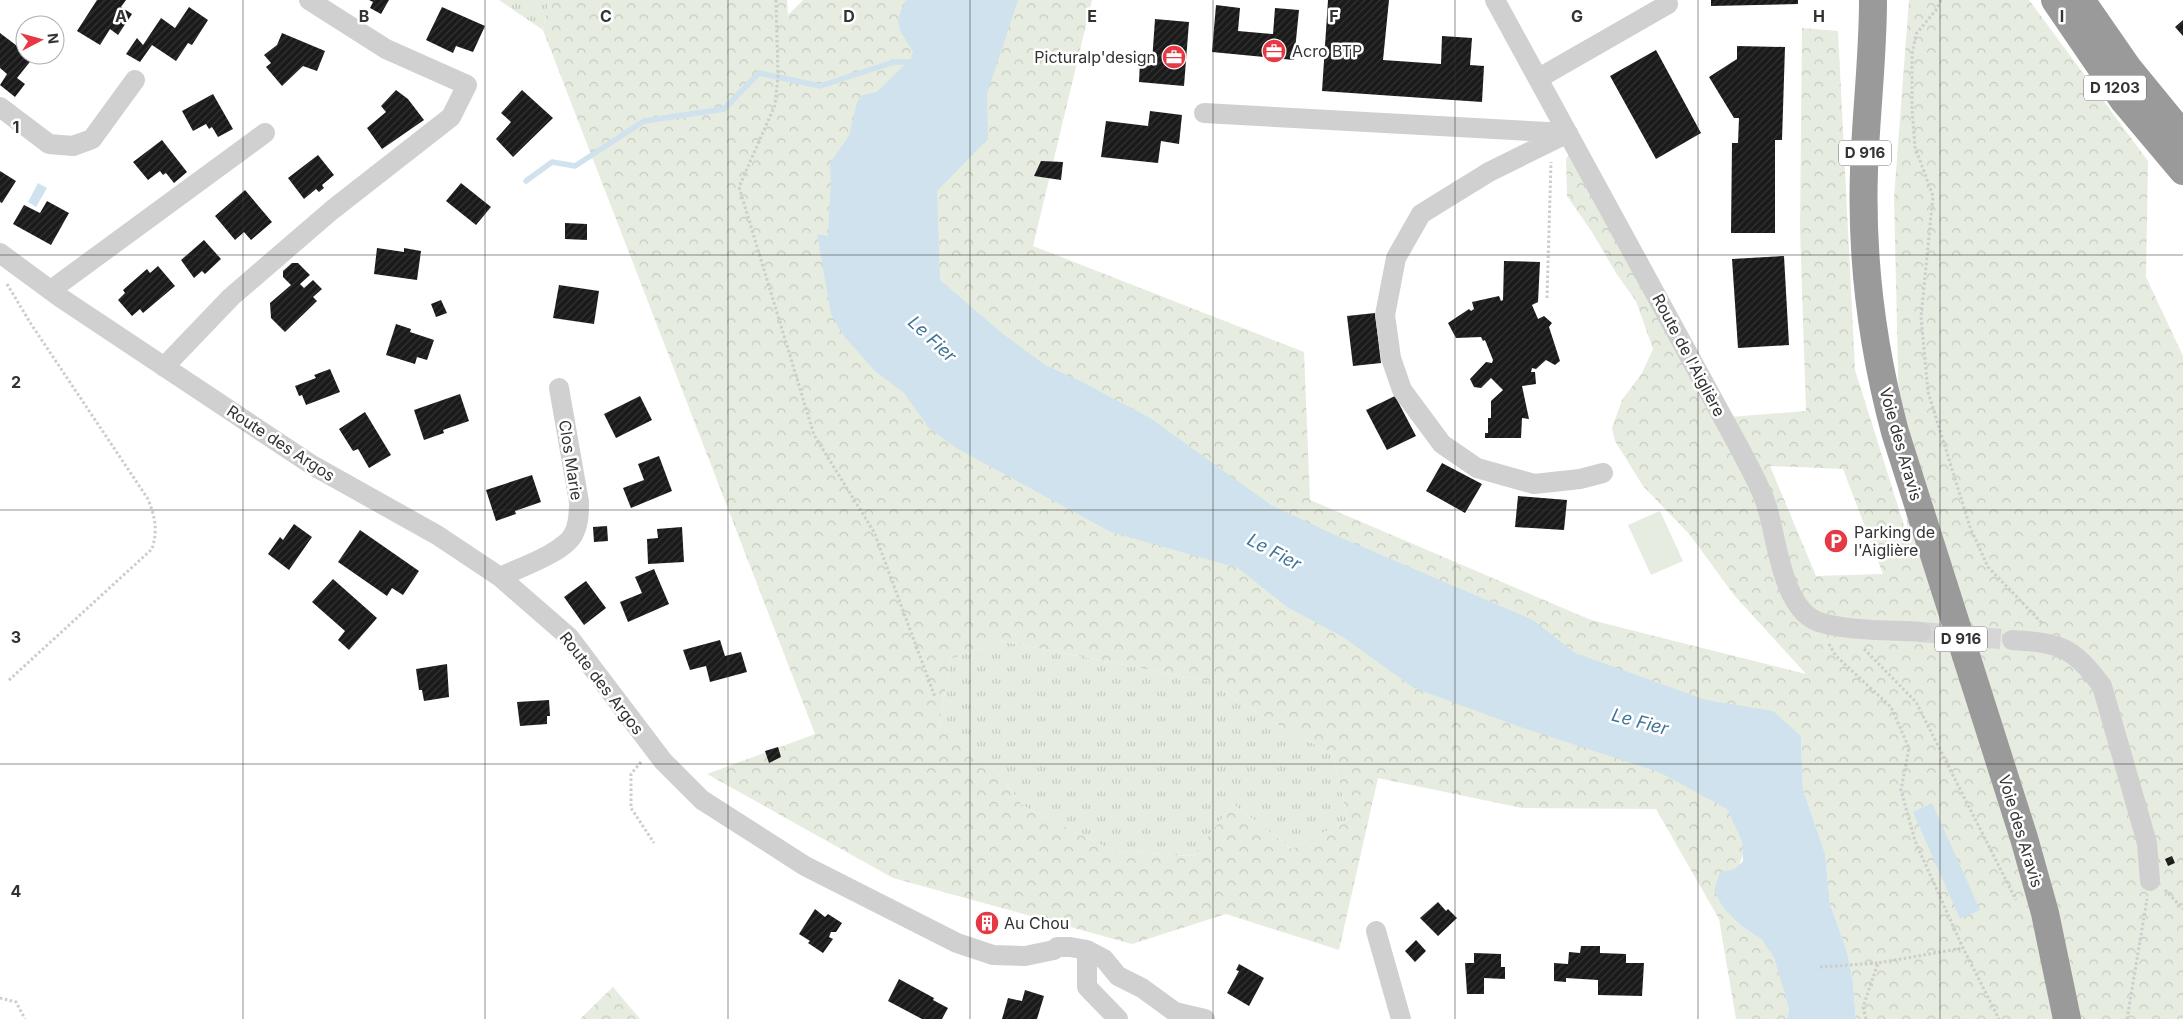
<svg xmlns="http://www.w3.org/2000/svg" width="2183" height="1019" font-family="Inter,sans-serif">
<style>
.grass{fill:url(#grass-tufts)}
.forest{fill:url(#forest-crowns);fill-rule:evenodd}
.pitch{fill:#e6ecdf}
.water{fill:#cfe2ee}
.lines{fill:none;stroke-linecap:round;stroke-linejoin:round}
.stream{stroke:#cfe2ee;stroke-width:5.5}
.building{fill:url(#building-hatch)}
.minor-tunnel{stroke:#d6d6d6;stroke-width:20;stroke-dasharray:20 10;stroke-linecap:butt}
.path{stroke:#cdcdcd;stroke-width:3;stroke-dasharray:2.5 2.5;stroke-linecap:butt}
.minor{stroke:#d0d0d0;stroke-width:20}
.highway{stroke:#9a9a9a;stroke-width:28}
.grid{fill:none;stroke:#333;stroke-width:1;stroke-opacity:0.55}
.labels{text-anchor:middle;stroke-width:5;stroke-linejoin:round;paint-order:stroke}
.shield{fill:#fff;stroke:#707070;stroke-width:1}
.shield-label{font-size:15px;font-weight:bold;fill:#333}
.poi-label{font-size:16px;fill:#333;stroke:#fff;text-anchor:start}
.street-label{font-size:16px;fill:#333;stroke:#fff}
.water-label{font-size:18px;font-style:italic;fill:#3f7597;stroke:#fff}
.grid-label{font-size:16px;text-anchor:middle;font-weight:bold;fill:#333;stroke:#fff;stroke-width:5;stroke-linejoin:round;paint-order:stroke}
</style>
<defs>
<pattern id="grass-tufts" width="24" height="20" patternUnits="userSpaceOnUse" patternTransform="scale(1.25)"><rect width="24" height="20" fill="#e6ecdf"/><path d="M3 7l-1-3M5 7V3M7 7l1-3M15 17l-1-3M17 17v-4M19 17l1-3" fill="none" stroke="#c6cbc0"/></pattern>
<pattern id="forest-crowns" width="20" height="18" patternUnits="userSpaceOnUse" patternTransform="scale(1.25)"><rect width="20" height="18" fill="#e6ecdf"/><path d="M2 6a3 3 0 1 1 6 0M12 15a3 3 0 1 1 6 0" fill="none" stroke="#c6cbc0"/></pattern>
<pattern id="building-hatch" width="6" height="6" patternUnits="userSpaceOnUse" patternTransform="scale(1.25)"><rect width="6" height="6" fill="#1a1a1a"/><path d="M-1 1l2-2M0 6l6-6M5 7l2-2" fill="none" stroke="#333"/></pattern>
</defs>
<rect width="100%" height="100%" fill="#fff"/>
<!-- grass -->
<path class="grass" d="M499 0H549L543 30Z
M1000 641 1207 681 1270 721 1333 754 1348 820 1292 849 1233 804 1193 856 1114 851 1023 806 980 752 939 724 951 659Z"/>
<!-- forest -->
<path class="forest" d="M549 0H787L788 15 803 0H1092L1033 246 1304 352 1310 500 1591 620 1806 674 1734 595 1690 535 1643 486 1615 441 1612 428 1622 400 1642 373 1653 349 1636 301 1616 273 1592 232 1567 196 1566 159 1572 151 1717 418 1806 411 1800 229 1802 28 1838 31 1855 370 1908 538 1899 410 1894 198 1909 0H2029L2148 161 2146 277 2183 356V1019H1856L1853 982 1847 952 1830 904 1825 853 1803 790 1801 736 1789 726 1724 907 1740 925 1761 939 1775 957 1789 1009 1787 1019H1736L1719 919 1656 809 1522 808 1378 778 1339 950 1226 914 1132 944 893 878 707 774 815 734 543 30ZM1770 466 1843 469 1883 574 1816 576ZM1000 641 1207 681 1270 721 1333 754 1348 820 1292 849 1233 804 1193 856 1114 851 1023 806 980 752 939 724 951 659Z
M613 987 640 1019H580Z"/>
<!-- pitch -->
<path class="pitch" d="M1660 511 1683 561 1651 575 1628 525Z"/>
<!-- water -->
<path class="water" d="M906 0H1018L987 94 988 139 937 191 940 280 1003 334 1045 365 1082 382 1150 418 1271 505 1337 536 1533 620 1575 653 1706 700 1773 711 1801 736 1803 790 1825 853 1830 904 1847 952 1853 982 1856 1019H1787L1789 1009 1774 957 1761 939 1740 925 1723 907 1714 891 1720 872 1735 869 1743 861 1742 841 1727 809 1659 772 1523 728 1414 688 1343 637 1287 607 1238 568 1111 532 956 448 929 428 904 393 875 371 843 335 831 314 817 234 828 236 831 180 830 163 849 136 857 102 863 95 877 92 911 58 913 51C899 29 892 26 906 0Z
M38 183 47 188 36 207 28 202Z
M1932 803 1980 910 1960 919 1913 812Z"/>
<g class="lines">
<!-- stream -->
<path class="stream" d="M526 181 552 162 575 166 644 121 724 109 759 73 820 86 894 62H914"/>
</g>
<!-- building -->
<path class="building" d="M97 0H126L121 7 132 14 118 35 110 29 100 45 77 31Z
M369 0H389L381 14 370 8 373 2Z
M1328 0H1389L1383 60 1441 64 1442 36 1472 38 1470 65 1484 66 1482 102 1322 91Z
M1711 0H1798V4L1711 6Z
M1216 5 1240 8 1238 31 1273 34 1275 8 1299 10 1294 60 1212 52Z
M189 7 208 20 192 45 188 43 176 61 152 45 140 62 126 54 137 38 143 45 161 18 175 28Z
M442 7 485 26 473 52 456 46 453 53 426 40Z
M1155 19 1189 22 1184 86 1139 82 1140 61 1152 62Z
M2183 20V36L2175 27Z
M0 33 25 52V55L33 58 17 78 25 84 15 97 0 85 7 74 0 68Z
M282 33 325 51 317 71 303 66 282 86 266 67 271 63 264 55 277 45Z
M1737 46 1785 47 1782 140H1775V233H1731L1732 143H1738L1739 118H1734L1709 77 1737 59Z
M1656 50 1701 133 1656 159 1610 76Z
M396 90 408 99 424 120 382 149 367 128 386 112 381 106Z
M522 90 553 118 513 157 496 139 511 122 501 113Z
M213 94 233 129 218 137 212 127 209 129 206 124 193 131 182 111Z
M1150 111 1182 115 1179 144 1161 141 1158 163 1101 157 1106 121 1148 126Z
M162 140 187 172 174 183 166 173 163 175 160 171 148 180 133 162Z
M318 155 334 175 322 185 324 188 319 192 316 189 304 199 288 178Z
M1041 161 1063 162 1061 180 1034 176Z
M0 171 16 181 2 203 0 202Z
M461 183 491 207 476 225 446 201Z
M245 190 272 222 251 240 244 232 235 240 215 216Z
M47 201 69 213 51 245 13 224 24 205 40 213Z
M565 223 587 224V240L565 239Z
M204 240 221 259 205 274 202 271 194 278 181 260Z
M377 248 404 252V248L421 251 417 280 374 274Z
M1784 256 1789 345 1738 348 1732 259Z
M1504 261 1540 262 1538 302 1532 305 1538 319 1544 316 1552 323 1549 327 1560 361 1555 365 1546 360 1536 369 1532 368 1531 372H1535L1536 384 1522 386 1529 419 1522 418 1521 438H1485V433H1488V418H1491V401L1503 390 1491 378 1481 388 1474 387 1470 379 1486 362 1492 363 1493 360 1485 340 1483 341 1481 337 1456 338 1448 323 1469 309 1471 311 1474 309 1472 302 1499 296 1501 301 1503 300Z
M292 263H298L310 275 300 284 304 288 313 280 322 289 313 297 317 301 285 332 271 318 270 303 291 285 283 277V271Z
M158 266 175 286 143 313 140 309 132 316 118 300 125 293 123 290 147 269 150 273Z
M559 285 599 291 594 324 553 318Z
M441 300 447 313 436 317 431 304Z
M1375 313 1381 363 1353 366 1347 316Z
M396 324 411 329 410 332 434 340 427 360 417 357 415 364 386 355Z
M330 369 340 392 306 405 302 395 299 396 295 386 316 378 314 375Z
M460 394 469 421 443 430 444 433 424 440 414 410Z
M640 396 652 420 616 438 604 414Z
M1395 396 1416 436 1387 450 1366 410Z
M365 412 391 455 369 468 358 449 353 451 339 429Z
M659 456 672 491 631 508 623 488 644 480 638 464Z
M1442 463 1482 484 1465 513 1426 491Z
M532 475 541 502 515 511 516 514 496 521 486 490Z
M1518 496 1567 500 1564 530 1515 527Z
M294 524 312 537 289 570 268 554 280 537 283 540Z
M607 526 608 541 594 542 593 527Z
M682 527 684 562 648 564 647 539 658 538 657 529Z
M360 530 419 571 403 595 392 588 387 596 338 562Z
M654 569 669 604 628 622 620 602 642 593 635 577Z
M333 579 377 618 349 650 338 640 345 631 312 602Z
M586 581 606 608 584 625 564 597Z
M720 640 725 656 741 652 747 672 710 682 706 666 690 670 683 650Z
M447 664 449 697 424 701 422 690H419L416 669Z
M549 700 550 716H547V724L520 726 517 702Z
M778 747 781 757 769 763 765 751Z
M2172 856 2175 863 2168 866 2165 859Z
M1438 902 1446 911 1448 909 1457 918 1438 936 1420 918Z
M815 909 825 917 828 914 842 923 836 932H831L829 937 833 939 823 953 808 943 810 941 799 934Z
M983 915 997 923 991 932 977 924Z
M1416 940 1426 951 1415 962 1405 951Z
M1581 946H1600V953L1626 954V963H1644L1642 996 1598 995V980L1566 978V982L1554 981V963L1568 964 1569 952 1580 953Z
M1474 953 1501 954V967H1505V979L1484 978V994H1467L1465 963H1474Z
M1239 964 1264 978 1249 1006 1227 993 1239 971 1236 970Z
M899 979 934 998 933 1000 948 1008 942 1019H922L888 1001Z
M1025 990 1044 996 1037 1019H1002L1008 998 1022 1001Z"/>
<g class="lines">
<!-- minor-tunnel -->
<path class="minor-tunnel" d="M1921 632 2012 640"/>
<!-- path -->
<path class="path" d="M776 0 778 77 775 105 739 187 814 435 874 532 935 697
M1941 0 1936 10 1916 34 1912 54V109L1915 147 1933 196 1921 317 1928 392 1970 527 1988 567 2042 623
M7 284 31 324 148 499C155 517 158 530 152 549L8 681
M1547 298 1551 162
M1829 644 1836 656 1891 707 1909 748 1901 790 1915 841 1963 948 1999 1019
M1864 649 1916 702 2016 900
M641 762 631 774V808L654 843
M2165 890 2183 909
M1820 967 1878 963
M0 998 16 1002 25 1019
M1866 1019 1863 1007 1878 963 1963 948
M2127 1019 2147 899"/>
<!-- minor -->
<path class="minor" d="M1495 0 1740 449C1749 467 1760 485 1766 504 1777 536 1781 609 1819 622 1846 631 1891 630 1921 632
M1539 78 1668 4 1667 0
M0 107 49 144 73 146 92 139 135 80
M1204 113 1566 133
M1568 133 1489 172 1421 214 1396 258 1385 315 1391 358 1402 390 1442 444 1477 468 1534 484 1580 479 1603 473
M0 253 61 298 312 465 437 535 500 577 569 637 663 761 702 800 805 866 957 943 993 955 1025 956 1054 950 1057 947H1070L1087 950 1104 959 1118 976 1142 988 1175 1012 1205 1019
M51 290 265 133
M164 367 231 297 332 210 451 117 467 85 386 49 309 0
M500 577C519 568 566 552 574 533 579 523 579 512 579 502L559 388
M2012 640C2060 643 2072 646 2102 686L2147 843 2150 881
M1376 931 1401 1019
M1087 950V987L1118 1019"/>
<!-- highway -->
<path class="highway" d="M1873 0C1873 57 1866 113 1864 170 1861 259 1872 346 1895 432L2024 838 2045 913 2067 1019
M2055 0 2124 101 2183 171
M2081 0 2128 68 2183 135"/>
</g>
<!-- grid -->
<path class="grid" d="M243 0V1019M485 0V1019M728 0V1019M970 0V1019M1213 0V1019M1455 0V1019M1698 0V1019M1940 0V1019M0 255H2183M0 510H2183M0 764H2183"/>
<!-- icons -->
<defs>
<g id="office-disc" transform="scale(1.25)"><circle r="9.5" fill="#e63946" stroke="#fff"/><path d="M-6-3h4V-5.5h4V-3h4V5H-6ZM-1-4.5V-3h2v-1.5ZM-6 0V1H6V0Z" fill="#fff"/></g>
<g id="parking-disc" transform="scale(1.25)"><circle r="9.5" fill="#e63946" stroke="#fff"/><path d="M-3.5-5.5H1a3.5 3.5 0 0 1 0 7H-1V5.5H-3.5ZM-1-3.4V-.6H.8a1.4 1.4 0 0 0 0-2.8Z" fill="#fff"/></g>
<g id="building-disc" transform="scale(1.25)"><circle r="9.5" fill="#e63946" stroke="#fff"/><path d="M-4-6H4V6H1V3H-1V6H-4ZM-2.5-4.3h1.7v1.8h-1.7ZM.8-4.3h1.7v1.8H.8ZM-2.5-1h1.7V.8h-1.7ZM.8-1h1.7V.8H.8Z" fill="#fff"/></g>
</defs>
<g fill-rule="evenodd">
<use href="#office-disc" x="1274" y="51"/>
<use href="#office-disc" x="1174" y="57"/>
<use href="#parking-disc" x="1836" y="541"/>
<use href="#building-disc" x="987" y="923"/>
</g>
<g class="labels">
<!-- shield labels -->
<g class="shield">
<rect x="2084" y="75.5" width="62" height="25" rx="4"/>
<rect x="1839" y="140.5" width="52" height="25" rx="4"/>
<rect x="1935" y="626.5" width="52" height="25" rx="4"/>
</g>
<g class="shield-label">
<text x="2115" y="93">D 1203</text>
<text x="1865" y="158">D 916</text>
<text x="1961" y="644">D 916</text>
</g>
<!-- poi labels -->
<g class="poi-label">
<text x="1292" y="57">Acro BTP</text>
<text x="1156" y="63" text-anchor="end">Picturalp'design</text>
<text x="1854" y="538">Parking de<tspan x="1854" dy="18">l'Aiglière</tspan></text>
<text x="1004" y="929">Au Chou</text>
</g>
<!-- street labels -->
<g class="street-label">
<text transform="translate(1689 355) rotate(62)" y="6">Route de l'Aiglière</text>
<text transform="translate(281 443) rotate(33)" y="6">Route des Argos</text>
<text transform="translate(1901 444) rotate(74)" y="6">Voie des Aravis</text>
<text transform="translate(571 460) rotate(81)" y="6">Clos Marie</text>
<text transform="translate(602 683) rotate(52)" y="6">Route des Argos</text>
<text transform="translate(2021 831) rotate(73)" y="6">Voie des Aravis</text>
</g>
<!-- water labels -->
<g class="water-label">
<text transform="translate(932 339) rotate(43)" y="6">Le Fier</text>
<text transform="translate(1274 552) rotate(28)" y="6">Le Fier</text>
<text transform="translate(1640 722) rotate(15)" y="6">Le Fier</text>
</g>
</g>
<g class="grid-label">
<text x="121" y="22">A</text>
<text x="364" y="22">B</text>
<text x="606" y="22">C</text>
<text x="849" y="22">D</text>
<text x="1092" y="22">E</text>
<text x="1334" y="22">F</text>
<text x="1577" y="22">G</text>
<text x="1819" y="22">H</text>
<text x="2062" y="22">I</text>
<text x="16" y="133">1</text>
<text x="16" y="388">2</text>
<text x="16" y="643">3</text>
<text x="16" y="897">4</text>
</g>
<!-- north arrow -->
<g transform="translate(40 40) rotate(84)"><circle r="24" fill="#ffffff" stroke="#adadad"/>
<path d="M0-4L9 19L0 12L-9 19Z" fill="#e63946"/>
<text y="-8" font-size="14" font-weight="bold" text-anchor="middle" fill="#333333">N</text>
</g>
</svg>
